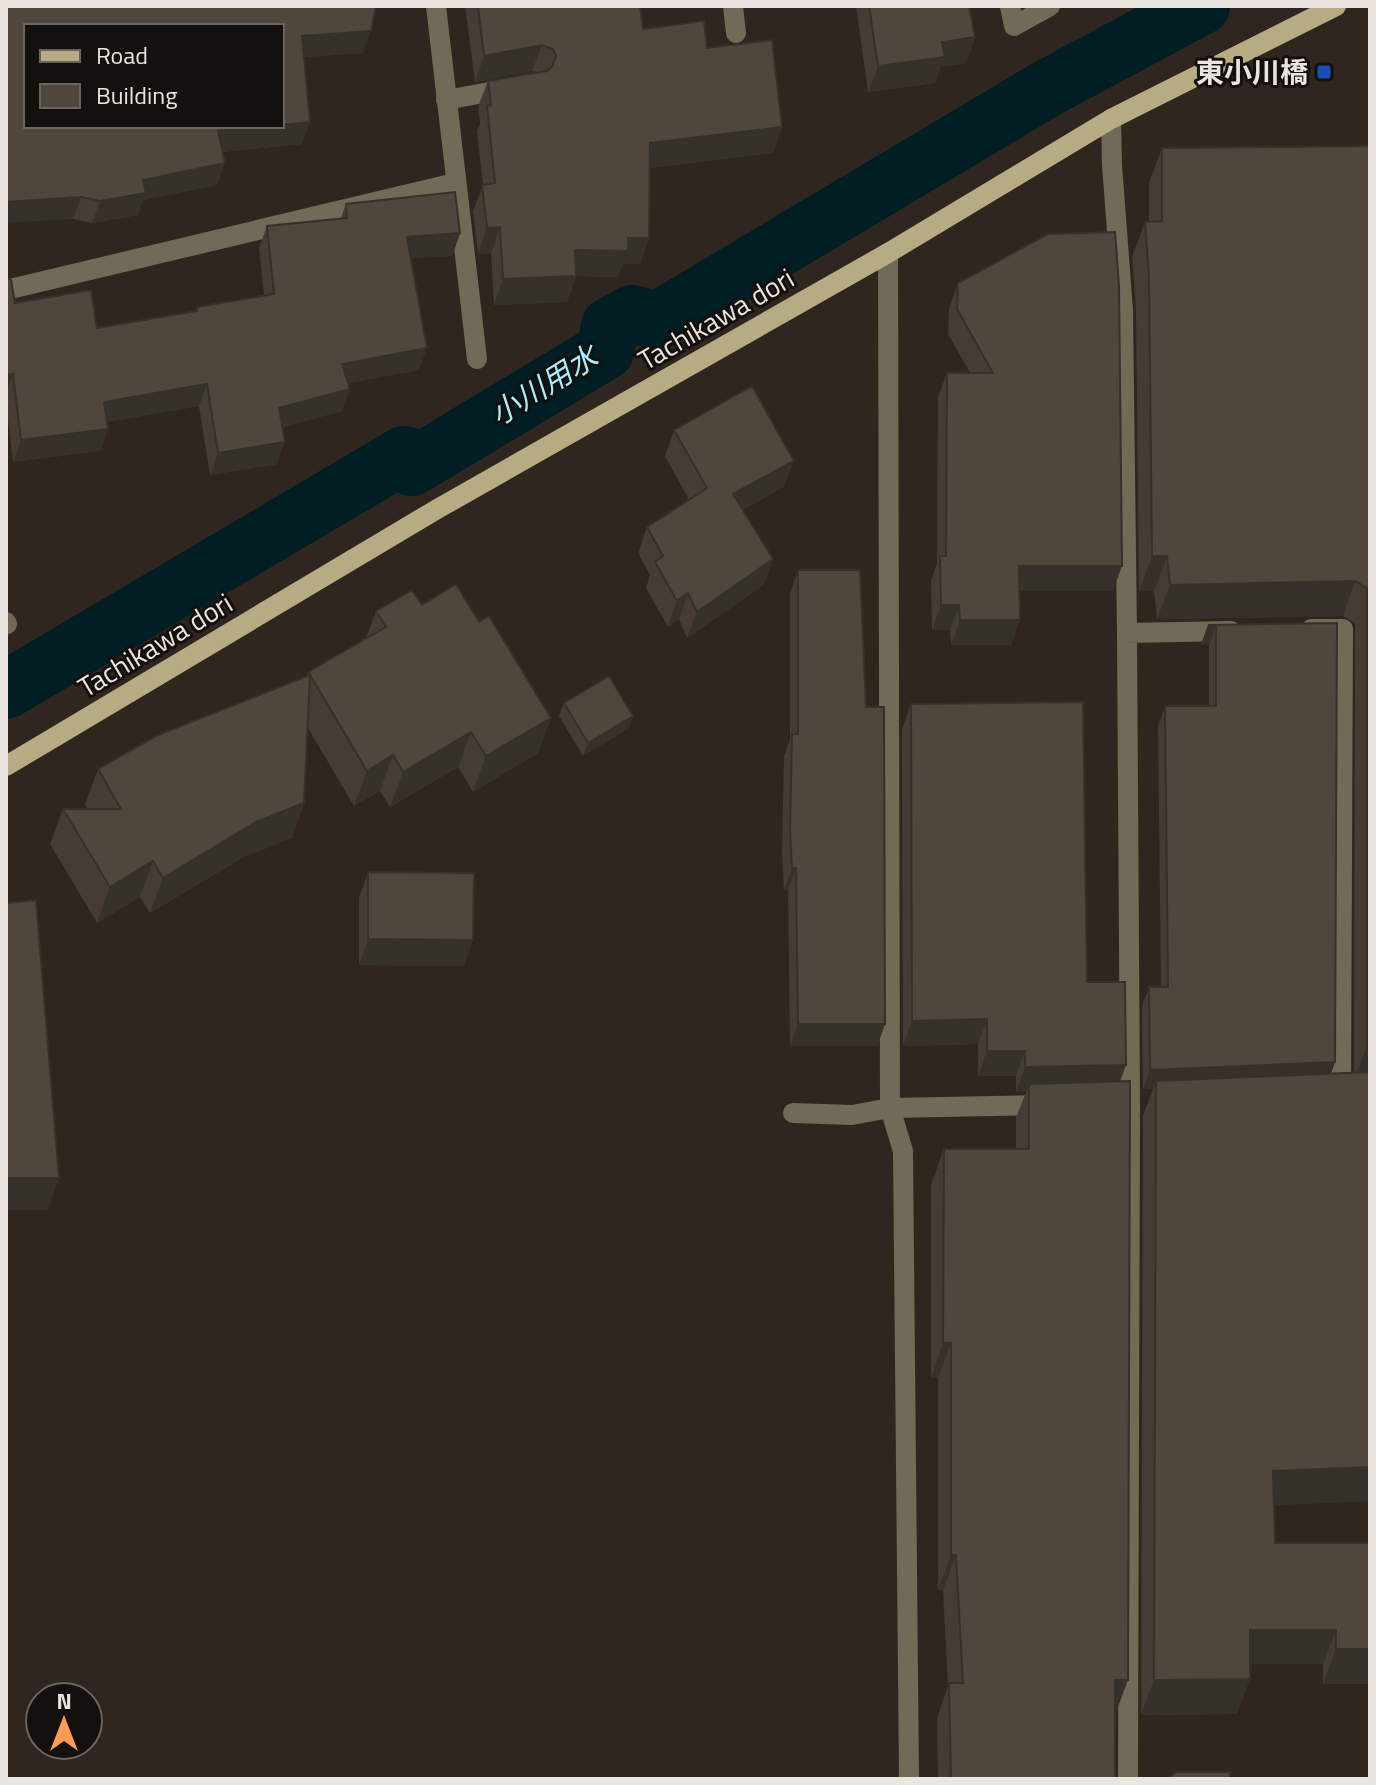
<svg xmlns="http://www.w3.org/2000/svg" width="1376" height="1785" font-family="'Titillium Web','Noto Sans JP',sans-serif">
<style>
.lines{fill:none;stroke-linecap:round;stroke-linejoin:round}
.canal{stroke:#001e24;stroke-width:58}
.lane{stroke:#706a57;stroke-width:20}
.street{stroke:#706a57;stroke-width:20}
.primary{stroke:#b7ab83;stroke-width:20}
.wall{fill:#443c35}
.shaded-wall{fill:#37312b}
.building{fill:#4f463e;stroke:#37312b;stroke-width:2}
.transit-dot{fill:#1a4fb4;stroke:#14100d;stroke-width:3}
.labels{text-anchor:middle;stroke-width:6;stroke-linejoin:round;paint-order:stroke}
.poi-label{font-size:28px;font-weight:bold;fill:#ebe5e1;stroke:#14100d;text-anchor:end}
.street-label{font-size:28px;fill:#ebe5e1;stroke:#14100d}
.water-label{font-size:30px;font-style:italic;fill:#a5f0ff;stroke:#14100d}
</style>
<rect width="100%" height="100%" fill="#2f261f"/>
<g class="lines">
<!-- canal -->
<path class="canal" d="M6 690 404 455 412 467 605 351 610 326 632 314 657 321 1046 89 1201 6"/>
<!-- lane -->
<path class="lane" d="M446 100 511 88"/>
<!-- street -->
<path class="street" d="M436 6 477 359
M733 6 736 33
M1010 6 1014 26 1050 6
M1111 119 1112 165 1123 310 1127 633 1130 1103 1128 1779
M888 253 890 1108 903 1151 909 1779
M6 290 455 183
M6 622 7 624
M1311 629H1343L1341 1095
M1127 633 1231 631
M793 1113 852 1115 890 1108 1048 1105"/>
<!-- primary -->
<path class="primary" d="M6 766 439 508 888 253 1111 119 1336 6"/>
</g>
<!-- wall -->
<path class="wall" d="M6 6 363 53 304 57 302 144 222 152 217 185 143 200 138 215 92 223 73 219Z
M465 6H640L643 29 707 48 782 127 773 153 650 168 649 238 640 264H623L618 277 576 276 567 302 494 305 491 253 478 254 473 211 483 185 477 131 480 123 478 107 488 81 536 72 532 71 475 82Z
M856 6H969L975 37 966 63 941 67 935 83 868 92Z
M1370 146V1501L1274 1505 1275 1543H1370V1684H1323V1664H1250L1237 1714 1141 1715 1143 1115 1153 1089H1143L1142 1006 1149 987H1161L1158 726 1165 706H1209V645H1201L1208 625 1337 623 1335 1062 1331 1073 1354 1072 1355 623 1343 616 1157 619 1154 591H1139L1136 310 1132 257 1145 222H1149V183L1162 148Z
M346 204 460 233 452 256 411 258 419 370 348 383 342 411 283 427 277 464 210 475 199 406 107 422 108 429 100 451 13 462 6 403V277L15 303 97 328 195 311 197 307 264 295 259 248 267 226 341 218Z
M958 283 1113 591H1020V620L1011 645H951L950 630H932L931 580 937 564 938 397 947 373H970L948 334 949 308Z
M674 430 784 487 742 510 773 559 764 585 687 638 679 619 668 627 646 588 650 575 638 553 647 527 689 500 665 456Z
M798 570 866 707 885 1024 877 1046H790L788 890H784L782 852 784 756 790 740V593Z
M422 605 538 753 473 792 458 767 390 807 380 791 354 806 308 728 304 803 292 838 244 857 150 913 140 897 97 923 50 844 63 809H88L85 805 98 769 307 676 308 672 366 638 376 611Z
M564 703 633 716 628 729 583 756 559 716Z
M911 704 1087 982 1120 1082 1115 1779H938L937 1718 948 1686 943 1590H938V1378H931V1184L944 1149H1016V1118L1026 1092H1016V1076H978V1044L903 1046 902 729Z
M368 872 464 966 359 965V898Z"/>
<!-- shaded-wall -->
<path class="shaded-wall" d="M371 31 363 53 294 58 302 36Z
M975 37 966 63 941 67 935 83 868 92 878 66 942 42Z
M542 45 532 71 475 82 484 56Z
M310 122 302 144 210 153 218 131 282 126V125Z
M782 127 773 153 641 169 650 143Z
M225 163 217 185 143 200 138 215 92 223 100 201 143 180Z
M81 197 73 219 6 223V202Z
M500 227 491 253 478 254 487 228Z
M460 233 452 256 399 259 407 237Z
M628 238H649L640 264H623L618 277 576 276 567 302 494 305 503 279 575 250Z
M427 348 419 370 334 386 342 364Z
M13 374 6 393V375Z
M207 384 199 406 96 424 104 402Z
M350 389 342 411 271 430 279 408Z
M108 429 100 451 13 462 21 440Z
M285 442 277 464 210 475 218 453Z
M794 461 784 487 723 520 733 494Z
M1152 556H1167L1154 591H1139Z
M773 559 764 585 687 638 697 612Z
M1019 566H1122L1113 591H1010Z
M1355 581 1343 616 1157 619 1170 585Z
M688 593 679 619 668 627 677 601Z
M941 605H959L950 630H932Z
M960 620H1020L1011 645H951Z
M1208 625H1216L1209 645H1201Z
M633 716 628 729 583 756 588 743Z
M551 718 538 753 473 792 486 756Z
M471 732 458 767 390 807 403 772Z
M393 755 380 791 354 806 367 771Z
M304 803 292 838 244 857 150 913 163 878 256 822Z
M153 861 140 897 97 923 110 887Z
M792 868H796L788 890H784Z
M368 939 473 940 464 966 359 965Z
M987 1019 978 1044 903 1046 912 1021Z
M798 1024H885L877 1046H790Z
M1367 1046H1370V1081H1354Z
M987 1051H1025L1016 1076H978Z
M1335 1062 1328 1082 1156 1081 1153 1089H1143L1150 1070Z
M1126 1065 1117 1090 1029 1084 1026 1092H1016L1025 1067Z
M6 1178H59L48 1210H6Z
M943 1343H951L938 1378H931Z
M1370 1467V1501L1261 1506 1273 1471Z
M951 1555H956L943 1590H938Z
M1250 1630H1336L1323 1664H1237Z
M1336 1649H1370V1684H1323Z
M1250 1679 1237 1714 1141 1715 1154 1680Z
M1115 1680H1128L1115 1715H1102Z"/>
<!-- building -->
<path class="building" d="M6 6H376L371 31 302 36 310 122 282 125V26H26V126H270L218 131 225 163 143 180 146 193 100 201 81 197 6 202Z
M478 6H640L643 29 704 21 707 48 772 40 782 127 650 143 649 238H628V251L575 250 576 276 503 279 500 227 487 228 482 185 495 183 487 106 491 105 488 81 547 71 552 67 556 56 553 49 542 45 484 56Z
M869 6H969L975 37 942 42 945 57 878 66Z
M1370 146V1046H1367V588L1355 581 1170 585 1167 556H1152L1149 275 1145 222 1162 221V148Z
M455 192 460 233 407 237 427 348 342 364 350 389 279 408 285 442 218 453 207 384 104 402 108 429 21 440 13 374 6 375V277L11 280 15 303 91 290 97 328 197 311V307L274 294 267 226 347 218 346 204Z
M1115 232 1119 286 1122 566H1019L1020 620H960L959 605H941L940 556H946L947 373H993L957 309 958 283 1048 234Z
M752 386 794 461 733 494 773 559 697 612 688 593 677 601 655 562 663 556 647 527 707 488 674 430Z
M798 570H860L866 707H884L885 1024H798L796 868H792L790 830 792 734H798Z
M456 584 479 622 489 616 551 718 486 756 471 732 403 772 393 755 367 771 310 675 304 803 256 822 163 878 153 861 110 887 63 809H121L98 769 158 735 310 675 308 672 386 627 376 611 412 590 422 605Z
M1337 623 1335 1062 1150 1070 1149 987H1168L1165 706H1216V625H1208Z
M609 676 633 716 588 743 564 703Z
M1083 702 1087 982H1125L1126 1065 1025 1067V1051H987V1019L912 1021 911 704Z
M368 872 474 873 473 940 368 939Z
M36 900 59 1178H6V903Z
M1370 1072V1467L1273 1471 1275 1543H1370V1649H1336V1630H1250V1679L1154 1680 1156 1081Z
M1130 1081 1128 1680H1115V1779H951L949 1683H963L956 1555H951V1343H943L944 1149H1029V1084Z
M1176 1772H1230V1779H1168Z"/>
<!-- markers -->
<rect class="transit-dot" x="1316" y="64" width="16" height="16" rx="4"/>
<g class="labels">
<!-- poi labels -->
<g class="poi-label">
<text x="1308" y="82">東小川橋</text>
</g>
<!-- street labels -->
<g class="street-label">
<text transform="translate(716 319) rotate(-30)" y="10">Tachikawa dori</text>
<text transform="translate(155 645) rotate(-31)" y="10">Tachikawa dori</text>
</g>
<!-- water labels -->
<g class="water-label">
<text transform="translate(544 386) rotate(-32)" y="10">小川用水</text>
</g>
</g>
<!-- border -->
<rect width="1376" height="1785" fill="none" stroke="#ebe5e1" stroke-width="16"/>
<!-- legend -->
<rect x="24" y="24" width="260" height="104" fill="#14100d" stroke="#6a6562" stroke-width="2"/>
<rect x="40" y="50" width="40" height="12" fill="#b7ab83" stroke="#6a6562" stroke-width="2"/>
<text x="96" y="64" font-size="24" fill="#ebe5e1">Road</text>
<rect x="40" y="84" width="40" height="24" fill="#4f463e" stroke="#6a6562" stroke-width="2"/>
<text x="96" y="104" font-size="24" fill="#ebe5e1">Building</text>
<!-- north arrow -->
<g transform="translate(64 1721)"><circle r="38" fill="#14100d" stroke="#6a6562" stroke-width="2"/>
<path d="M0-6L14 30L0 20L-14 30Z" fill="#fd9d55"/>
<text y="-12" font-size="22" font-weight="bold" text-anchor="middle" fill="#ebe5e1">N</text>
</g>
</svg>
